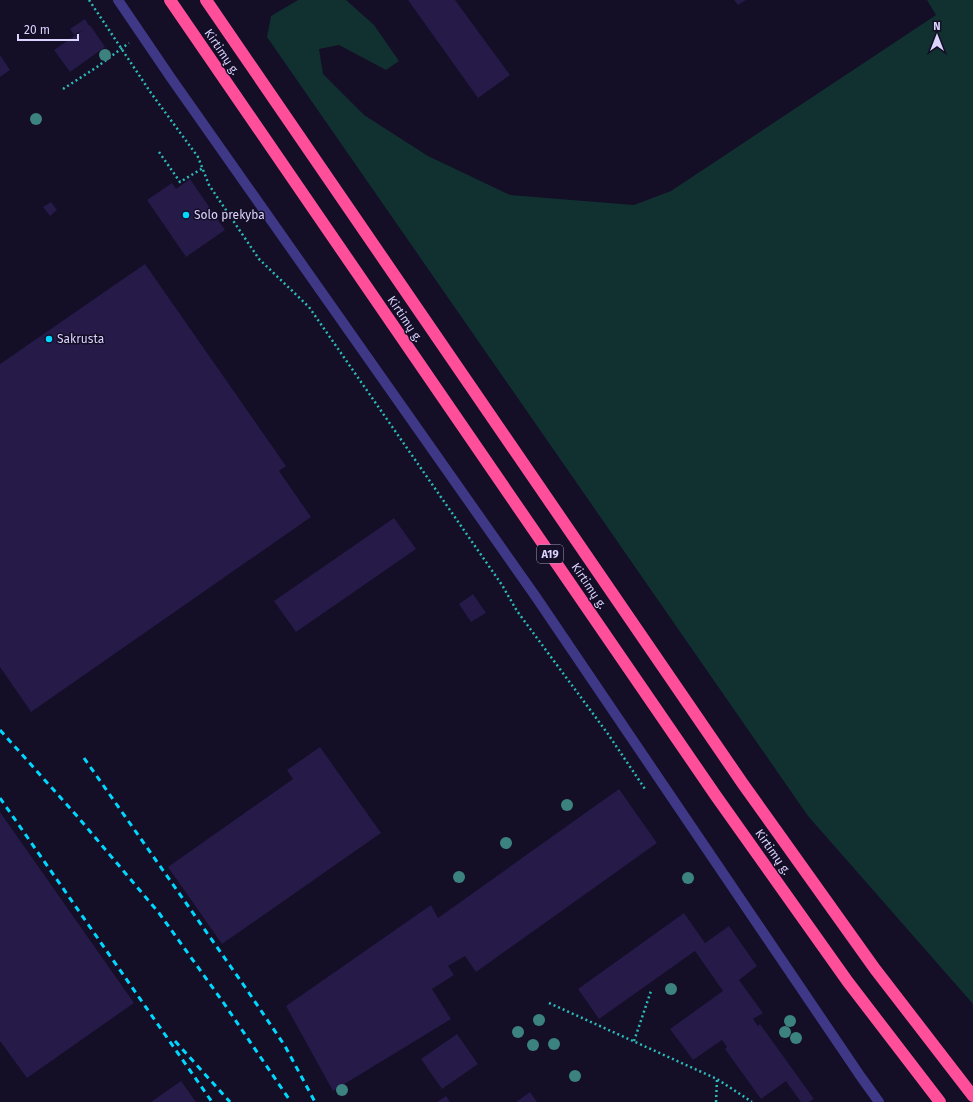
<svg xmlns="http://www.w3.org/2000/svg" width="973" height="1102" font-family="'Fira Sans',sans-serif">
<style>
.green{fill:#113030}
.building{fill:#251a48}
.lines{fill:none;stroke-linecap:round;stroke-linejoin:round}
.path{stroke:#2cbbb9;stroke-width:2.5;stroke-dasharray:2 3;stroke-linecap:butt}
.minor{stroke:#3f3886;stroke-width:10}
.highway{stroke:#ff4f9a;stroke-width:12}
.rail{stroke:#00d8ff;stroke-width:3;stroke-dasharray:6 5;stroke-linecap:butt}
.tree{fill:#3c837f}
.poi-dot{fill:#00d8ff;stroke:#140e26;stroke-width:1.5}
.labels{text-anchor:middle;stroke-width:3;stroke-linejoin:round;paint-order:stroke}
.shield{fill:#140e26;stroke:#9f99be;stroke-width:1}
.shield-label{font-size:11px;font-weight:bold;fill:#dbd4ff}
.street-label{font-size:12px;fill:#dbd4ff;stroke:#140e26}
.poi-label{font-size:12px;fill:#dbd4ff;stroke:#140e26;text-anchor:start}
</style>
<rect width="100%" height="100%" fill="#140e26"/>
<!-- green -->
<path class="green" d="M298 0H346L374 25 399 61 386 70 339 45 319 49 323 74 364 115 428 156 510 195 634 205 671 191 936 15 927 0H973V1004L808 816 267 37 271 16Z"/>
<!-- building -->
<path class="building" d="M408 0H455L510 75 478 98Z
M734 0H746L738 5Z
M85 19 89 26 74 35 70 29Z
M90 25 105 47 70 72 54 50Z
M0 55 10 70 0 77Z
M190 179 225 230 186 257 147 200 172 183 176 189Z
M51 202 57 210 50 216 43 207Z
M145 264 286 466 279 471 311 517 31 712 0 667V364Z
M394 518 416 549 296 632 274 601Z
M473 594 486 613 471 622 459 604Z
M320 747 381 833 222 944 168 867 293 779 287 770Z
M619 789 657 843 476 972 465 956 448 966 454 975 432 989 451 1019 333 1091 286 1006 431 905 438 918Z
M0 812 134 1003 27 1078 0 1041Z
M684 913 705 943 729 926 757 966 739 980 763 1013 753 1019 758 1026 760 1024 814 1099 809 1102H801L786 1081 761 1099 725 1049 727 1047 722 1040 693 1060 670 1029 723 991 695 951 599 1019 578 989Z
M457 1034 478 1064 442 1089 421 1059Z
M181 1081 196 1102H151Z
M530 1092 537 1102H516Z
M446 1096 450 1102H437Z"/>
<g class="lines">
<!-- path -->
<path class="path" d="M89 0 151 93 198 157 209 185 259 259 309 307 502 585 517 611 608 734 645 789
M63 89 97 67 129 43
M159 152 180 182 203 168
M549 1003 717 1079 752 1102
M634 1041 651 991
M716 1102 717 1079"/>
<!-- minor -->
<path class="minor" d="M118 0 171 78 536 597 861 1077 879 1102"/>
<!-- highway -->
<path class="highway" d="M170 0 716 796 848 982 940 1102
M206 0 743 784 875 969 973 1096"/>
<!-- rail -->
<path class="rail" d="M0 730 77 816 159 913 223 1002 291 1102
M84 758 245 987 285 1046 315 1102
M0 798 212 1102
M175 1041 230 1102"/>
</g>
<!-- trees -->
<g class="tree">
<circle cx="105" cy="55" r="6"/>
<circle cx="36" cy="119" r="6"/>
<circle cx="567" cy="805" r="6"/>
<circle cx="506" cy="843" r="6"/>
<circle cx="459" cy="877" r="6"/>
<circle cx="688" cy="878" r="6"/>
<circle cx="671" cy="989" r="6"/>
<circle cx="539" cy="1020" r="6"/>
<circle cx="790" cy="1021" r="6"/>
<circle cx="518" cy="1032" r="6"/>
<circle cx="785" cy="1032" r="6"/>
<circle cx="796" cy="1038" r="6"/>
<circle cx="554" cy="1044" r="6"/>
<circle cx="533" cy="1045" r="6"/>
<circle cx="575" cy="1076" r="6"/>
<circle cx="342" cy="1090" r="6"/>
</g>
<!-- markers -->
<g class="poi-dot">
<circle cx="186" cy="215" r="4"/>
<circle cx="49" cy="339" r="4"/>
</g>
<g class="labels">
<!-- shield labels -->
<rect class="shield" x="537" y="545" width="26" height="18" rx="3"/>
<g class="shield-label">
<text x="550" y="558">A19</text>
</g>
<!-- street labels -->
<g class="street-label">
<text transform="translate(222 52) rotate(56)" y="4">Kirtimų g.</text>
<text transform="translate(405 319) rotate(56)" y="4">Kirtimų g.</text>
<text transform="translate(589 586) rotate(56)" y="4">Kirtimų g.</text>
<text transform="translate(773 852) rotate(55)" y="4">Kirtimų g.</text>
</g>
<!-- poi labels -->
<g class="poi-label">
<text x="194" y="219">Solo prekyba</text>
<text x="57" y="343">Sakrusta</text>
</g>
</g>
<!-- north arrow -->
<g transform="translate(937 36)" stroke="#140e26" stroke-width="3" paint-order="stroke">
<path d="M0-3L7 15L0 10L-7 15Z" fill="#dbd4ff"/>
<text y="-6" font-size="11" font-weight="bold" text-anchor="middle" fill="#dbd4ff">N</text>
</g>
<!-- scale -->
<path d="M18 34v6h60v-6" fill="none" stroke="#dbd4ff" stroke-width="2"/>
<text x="24" y="34" font-size="12" fill="#dbd4ff" stroke="#140e26" stroke-width="3" paint-order="stroke">20 m</text>
</svg>
